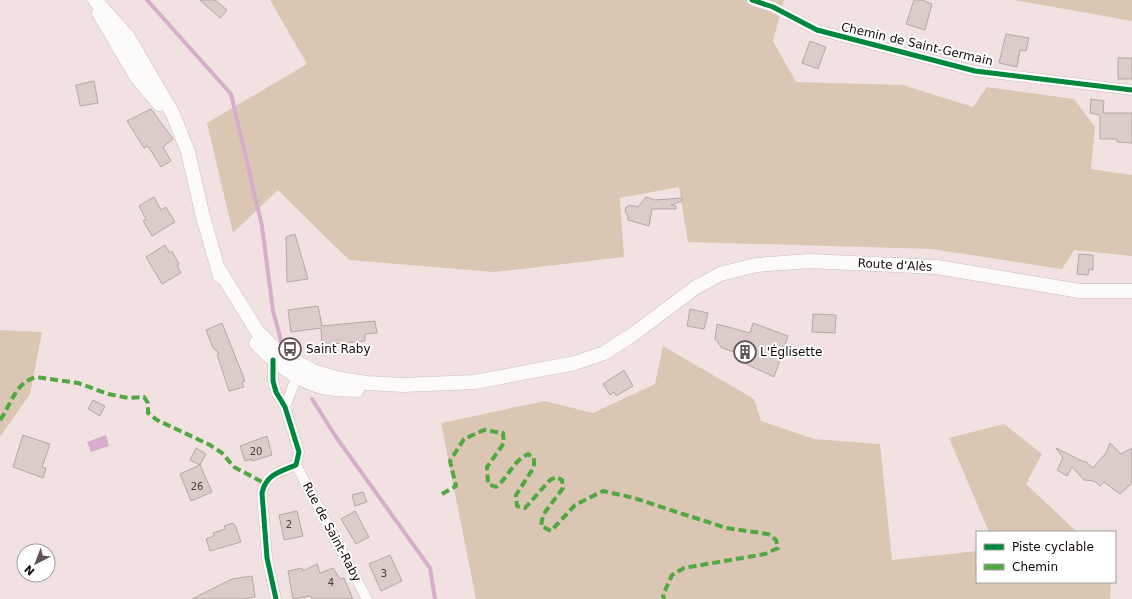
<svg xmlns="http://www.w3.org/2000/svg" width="1132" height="599" font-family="'DejaVu Sans',sans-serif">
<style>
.green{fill:#dbc6b4}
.water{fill:#d7adcb}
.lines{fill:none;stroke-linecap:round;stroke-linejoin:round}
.stream{stroke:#d7adcb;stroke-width:4}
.building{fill:#d9ccc9;stroke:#b3a7a4}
.minor-casing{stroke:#cbbebe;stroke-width:11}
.secondary-casing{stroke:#cbbebe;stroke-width:15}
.minor{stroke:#fdfafa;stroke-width:10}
.secondary{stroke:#fdfafa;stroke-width:14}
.quiet{stroke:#51a741;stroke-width:4;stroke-dasharray:8 4;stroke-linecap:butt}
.cycleway-casing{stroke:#fff;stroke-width:8}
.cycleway{stroke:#00873e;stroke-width:5}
.labels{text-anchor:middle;stroke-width:4;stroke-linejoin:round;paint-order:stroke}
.number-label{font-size:10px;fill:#453b39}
.street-label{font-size:12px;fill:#120908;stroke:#fff}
.poi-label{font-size:12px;fill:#120908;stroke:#fff;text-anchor:start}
</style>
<rect width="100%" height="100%" fill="#f2e1e1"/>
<!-- green -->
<path class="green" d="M270 0H784L773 41 796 82 903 85 973 107 987 87 1074 99 1095 127 1091 169 1132 175V256L1074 250 1062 269 932 249 688 242 679 187 620 198 624 257 494 272 349 260 278 190 233 233 207 123 307 64Z
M1015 0H1132V21Z
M0 330 42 332 30 394 0 437Z
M663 346 754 399 761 421 814 439 880 444 892 560 977 551V582H1111L1110 599H476L441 423 545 401 593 413 655 384Z
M1004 424 1042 454 1026 484 1077 532H989L949 438Z"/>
<!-- water -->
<path class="water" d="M106 435 109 446 91 452 87 442Z"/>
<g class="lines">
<!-- stream -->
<path class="stream" d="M147 0 231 94 262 226 273 311 282 344
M312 399 336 437 430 568 435 599"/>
</g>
<!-- building -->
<path class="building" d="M200 0H215L227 10 220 18Z
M914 0H922L932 4 925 30 906 24Z
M1006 34 1029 38 1026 51 1020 50 1017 67 999 63Z
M810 41 826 47 818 69 802 63Z
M1118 58H1132V79H1118Z
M94 81 98 103 80 106 76 85Z
M1091 99 1104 101 1103 113H1132V143L1117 142V139H1100V115L1090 113Z
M151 109 173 139 163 147 171 161 161 167 148 146 144 148 127 121Z
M154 197 161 210 166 207 175 222 152 236 143 221 146 219 139 206Z
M646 197 655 200 682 198V201L671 205 676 206V209H652L649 226 628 220V216L625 212 626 207 630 205 638 207Z
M295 234 308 279 287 282 286 237Z
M165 245 170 253 172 251 179 264 177 265 181 273 162 284 146 257Z
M1079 254 1093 255V270L1089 269 1088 275 1077 274Z
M318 306 322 326 375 321 377 333 365 334V341L322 345 321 328 291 332 288 310Z
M690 309 708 313 704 329 687 326Z
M813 314 836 315 835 333 812 332Z
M222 323 245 381 242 382 244 387 229 391 217 354 219 353 213 348 206 330Z
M753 323 788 336 774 377 744 363 746 356 722 348 715 339 717 324 750 333Z
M624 370 633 386 616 396 614 392 610 395 603 384Z
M93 400 105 406 100 416 88 409Z
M23 435 50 444 42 467 46 468 43 478 13 467Z
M267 436 272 455 252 461V459L245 461 240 446Z
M1110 443 1121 454 1132 448V483L1120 494 1104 482 1100 486 1094 481 1084 480 1072 467 1067 476 1057 470 1063 458 1056 448 1084 462 1085 461 1093 468 1106 453Z
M196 448 206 454 200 465 190 460Z
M200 465 212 492 191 501 180 474Z
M363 492 367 502 355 506 352 495Z
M297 511 303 536 284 540 279 515Z
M355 511 369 537 356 544 341 519Z
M232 523 235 525 241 542 210 551 206 539 214 536 213 533 225 529 224 526Z
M390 555 402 581 381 591 369 564Z
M317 564 320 573 333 568 340 579 344 578 353 599H312L311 596 293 599 288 571 302 568 303 571Z
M252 576 255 597 243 599H192L232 579Z"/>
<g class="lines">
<!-- minor casing -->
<g class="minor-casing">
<path id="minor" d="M752 0 773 7 817 30 975 71 1132 90
M273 360V381L276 392 285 407 299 452 296 465C280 472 266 474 262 493L267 558 276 599
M285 407 297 376
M296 465 367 599"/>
</g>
<!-- secondary casing -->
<g class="secondary-casing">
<path id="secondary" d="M95 0 128 37 173 114 188 152 203 217 220 276
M99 13 136 76 159 104
M218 268 257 331 273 347 291 359 313 371 340 379 367 383 403 385 475 382 575 363 604 353 632 335 695 288 720 274 756 265 809 261 937 267 1080 291H1132
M256 343C275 363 299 382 326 388 336 390 347 389 357 390"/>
</g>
<!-- minor -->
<use href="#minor" class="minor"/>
<!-- secondary -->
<use href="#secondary" class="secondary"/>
<!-- quiet -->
<path class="quiet" d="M0 420C12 403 15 383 36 377L78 383 108 394 128 398 144 397 148 403V413L157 420 210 445 222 453 234 467 264 483
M442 494 456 486 450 461 464 439 484 430 503 433 504 443 487 467 488 484 496 487C509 477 512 462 528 454L534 458V467L516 495 517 506 525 508 550 480 556 477 562 480 563 488 543 515 541 526 551 531 575 505 603 491 634 498 726 528 768 534 776 540 778 548 765 554 684 568 672 575 663 595 664 599"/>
<!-- cycleway casing -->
<g class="cycleway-casing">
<path id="cycleway" d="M752 0 773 7 817 30 975 71 1132 90
M273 360V381L276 392 285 407 299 452 296 465C280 472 266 474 262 493L267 558 276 599"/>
</g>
<!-- cycleway -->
<use href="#cycleway" class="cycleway"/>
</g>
<!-- icons -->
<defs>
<g id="bus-ring" transform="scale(1.15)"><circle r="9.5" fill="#fff" stroke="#605554" stroke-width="1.5"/><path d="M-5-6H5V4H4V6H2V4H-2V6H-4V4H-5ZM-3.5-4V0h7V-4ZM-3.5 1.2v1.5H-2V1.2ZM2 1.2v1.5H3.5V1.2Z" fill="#605554"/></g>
<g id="building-ring" transform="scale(1.15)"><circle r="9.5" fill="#fff" stroke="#605554" stroke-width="1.5"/><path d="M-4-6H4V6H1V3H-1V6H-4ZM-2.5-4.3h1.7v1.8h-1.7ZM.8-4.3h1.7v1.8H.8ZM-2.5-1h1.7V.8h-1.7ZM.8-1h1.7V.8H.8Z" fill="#605554"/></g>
</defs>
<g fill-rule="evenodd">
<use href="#bus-ring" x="290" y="349"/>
<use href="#building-ring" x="745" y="352"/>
</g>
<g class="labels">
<!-- number labels -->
<g class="number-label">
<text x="256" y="455">20</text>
<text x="197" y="490">26</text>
<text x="289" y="528">2</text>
<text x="384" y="577">3</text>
<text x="331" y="586">4</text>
</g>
<!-- street labels -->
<g class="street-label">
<text transform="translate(917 44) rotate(13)" y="4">Chemin de Saint-Germain</text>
<text transform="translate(895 265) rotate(3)" y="4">Route d'Alès</text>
<text transform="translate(332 532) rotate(62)" y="4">Rue de Saint-Raby</text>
</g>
<!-- poi labels -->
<g class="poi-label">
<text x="306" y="353">Saint Raby</text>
<text x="760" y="356">L'Églisette</text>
</g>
</g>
<!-- legend -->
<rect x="976" y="531" width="140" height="52" fill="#ffffff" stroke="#a09d9c"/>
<rect x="984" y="544" width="20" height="6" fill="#00873e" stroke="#a09d9c"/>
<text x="1012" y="551" font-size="12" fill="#120908">Piste cyclable</text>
<rect x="984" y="564" width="20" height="6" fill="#51a741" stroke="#a09d9c"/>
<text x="1012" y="571" font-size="12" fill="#120908">Chemin</text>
<!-- north arrow -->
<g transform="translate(36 563) rotate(222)"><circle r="19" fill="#ffffff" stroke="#a09d9c"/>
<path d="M0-3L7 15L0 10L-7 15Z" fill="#605554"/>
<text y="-6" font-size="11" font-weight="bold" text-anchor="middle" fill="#120908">N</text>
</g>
</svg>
